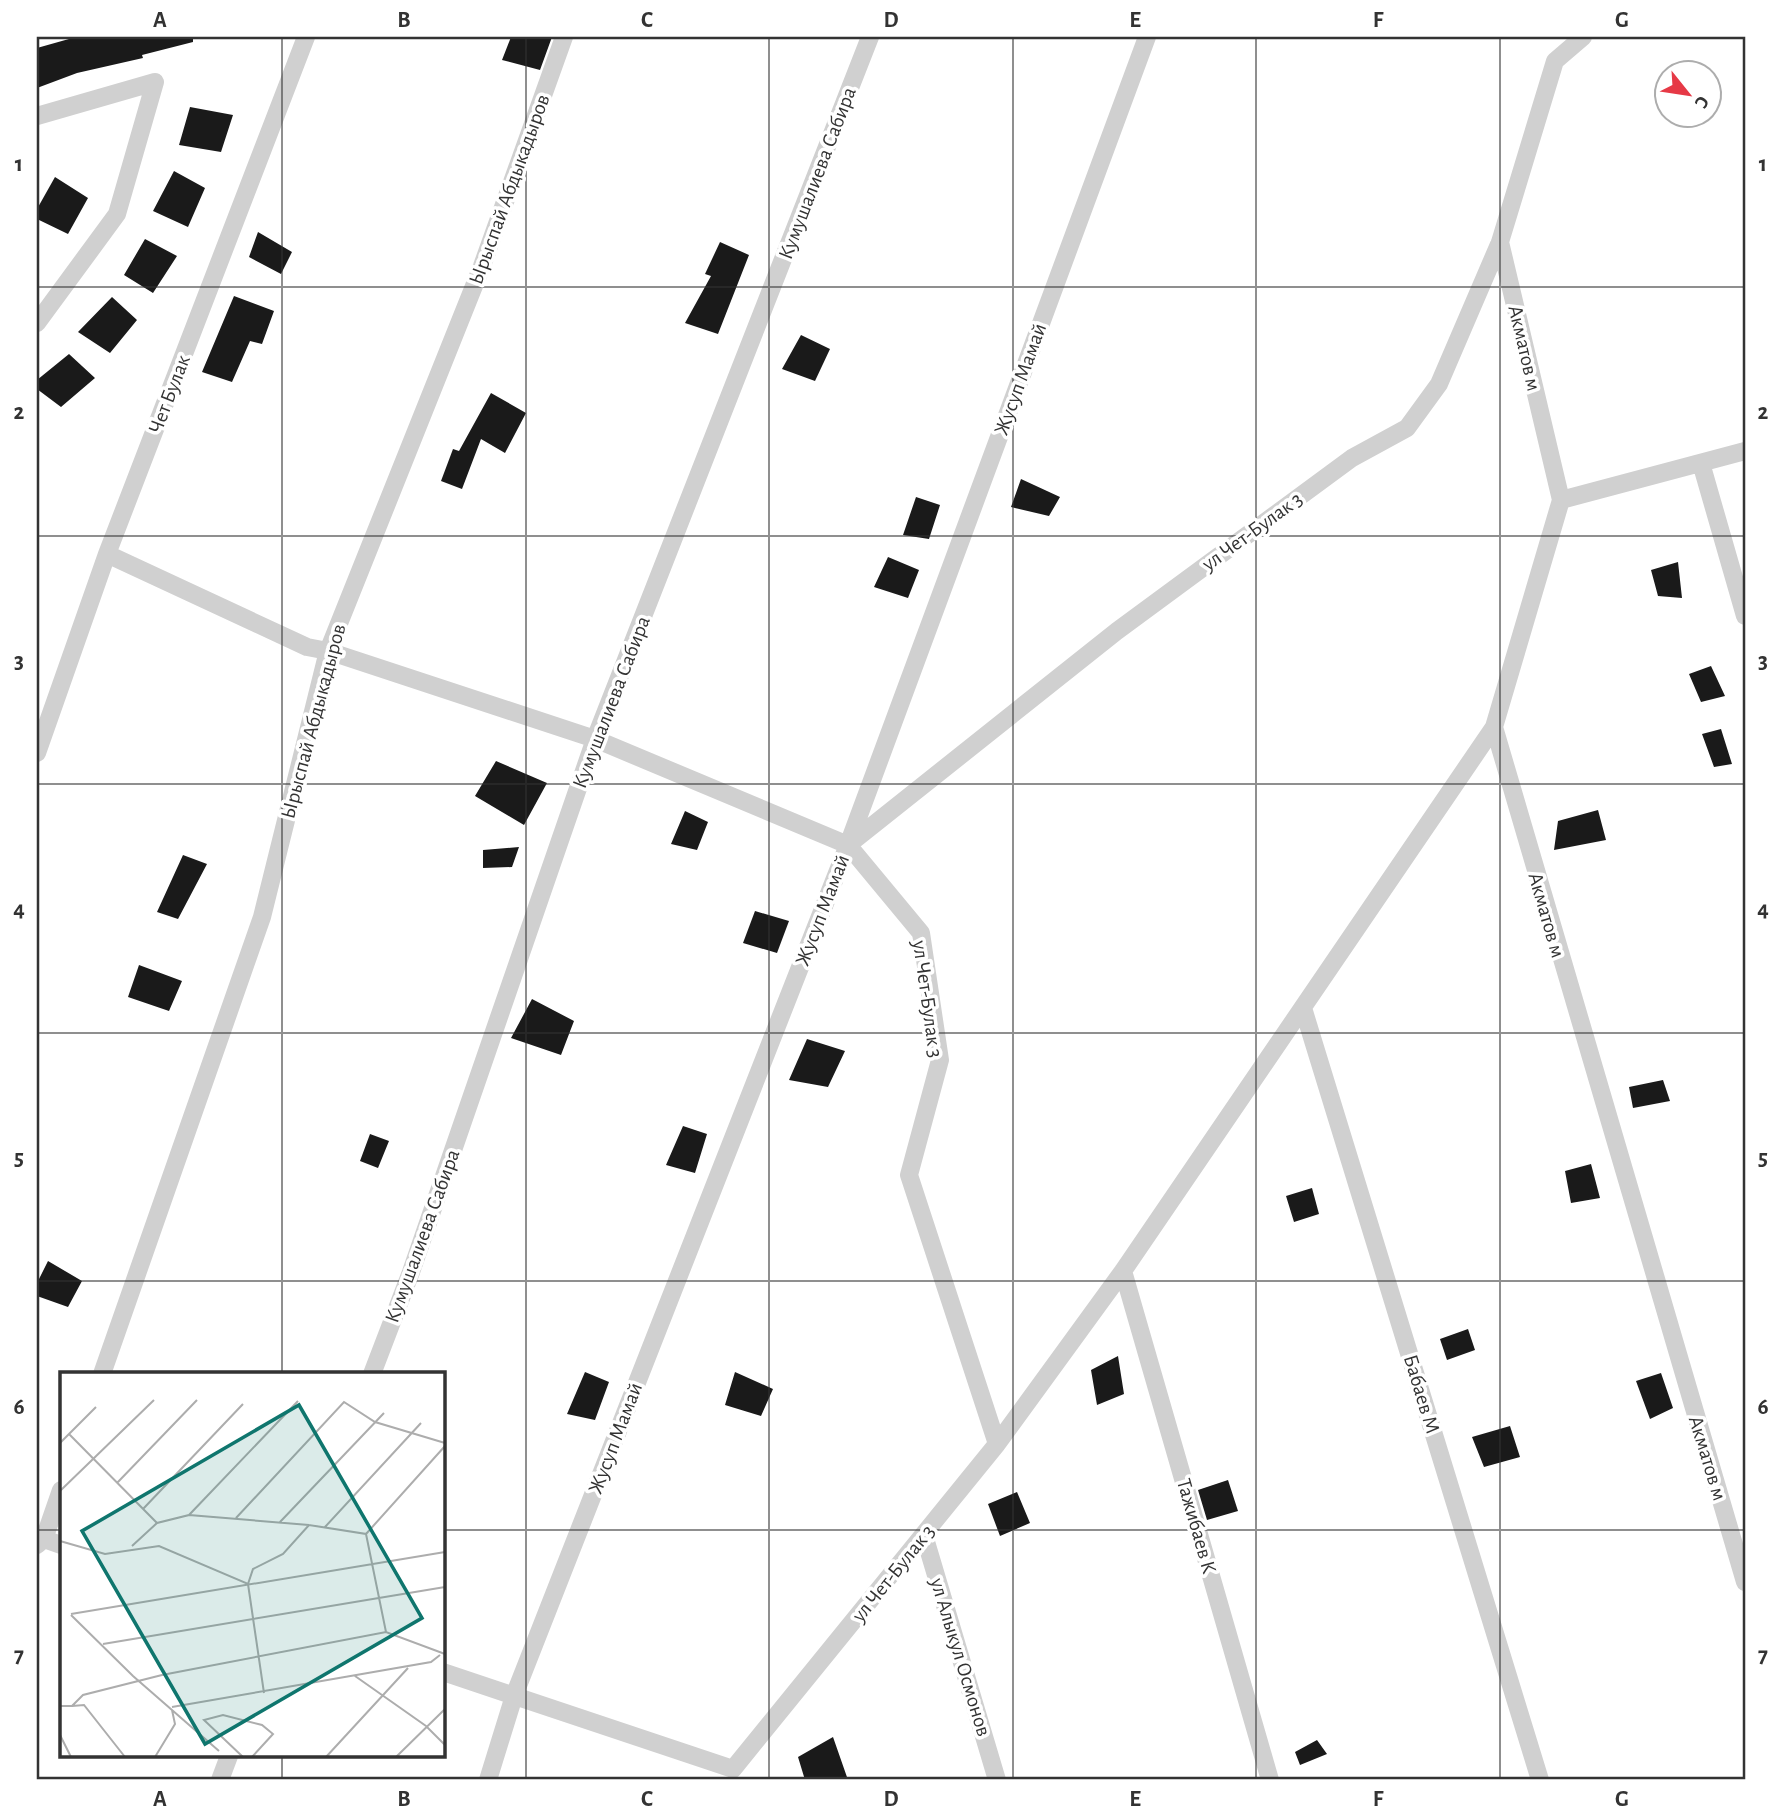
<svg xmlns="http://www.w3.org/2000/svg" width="1782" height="1817" font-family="'Alegreya Sans',sans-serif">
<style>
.building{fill:#1a1a1a}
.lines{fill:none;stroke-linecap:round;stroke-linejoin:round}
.street{stroke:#d0d0d0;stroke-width:18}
.grid{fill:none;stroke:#333;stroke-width:2;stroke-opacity:0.55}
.labels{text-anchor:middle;stroke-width:7;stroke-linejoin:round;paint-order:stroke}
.street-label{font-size:21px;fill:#333;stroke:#fff}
.inset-road{fill:none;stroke:#adadad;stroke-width:2}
.view{fill:#0f766e;fill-opacity:0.15;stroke:#0f766e;stroke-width:3.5}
.inset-edge{fill:none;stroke:#333;stroke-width:3.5}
.neatline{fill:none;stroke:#333;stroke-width:2.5}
.grid-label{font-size:23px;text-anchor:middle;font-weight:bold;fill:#333}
</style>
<rect width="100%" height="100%" fill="#fff"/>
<!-- building -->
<path class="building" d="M76 37H193V42L142 55 143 58 77 73 37 88V48Z
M511 37H552L540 70 502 60Z
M190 107 233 115 221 152 179 145Z
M174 171 205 188 188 227 153 211Z
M55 177 88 198 68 234 37 219V209Z
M258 232 292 252 281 274 249 257Z
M145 239 177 256 153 293 124 275Z
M720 242 749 255 718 334 685 323 711 276 705 274Z
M234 296 274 311 262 344 250 341 232 382 202 372Z
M112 297 137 320 110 353 78 332Z
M801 335 830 349 815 381 782 369Z
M69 354 95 378 61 407 37 389V380Z
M491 393 526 413 505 453 481 439 462 489 441 481 453 449 459 451Z
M1021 479 1060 497 1049 516 1011 507Z
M916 497 940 505 929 539 903 535Z
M888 557 919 570 908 598 874 587Z
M1678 562 1682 598 1658 596 1651 570Z
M1711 666 1725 696 1701 702 1689 674Z
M1721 729 1732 764 1714 767 1702 734Z
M496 761 547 783 524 825 475 796Z
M1598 810 1606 840 1554 850 1558 821Z
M685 811 708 822 697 850 671 844Z
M519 847 512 867 483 868V850Z
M183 855 207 864 178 919 157 912Z
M755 911 789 921 777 953 743 943Z
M139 965 182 981 169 1011 128 997Z
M532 999 574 1021 561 1055 511 1038Z
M807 1039 845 1051 828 1087 789 1080Z
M1663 1080 1670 1101 1633 1108 1629 1087Z
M683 1126 707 1134 695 1173 666 1165Z
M370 1134 389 1141 378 1168 360 1161Z
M1591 1164 1600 1198 1571 1203 1565 1171Z
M1312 1188 1319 1214 1294 1222 1286 1196Z
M48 1261 82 1281 68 1307 37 1296V1283Z
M1468 1329 1475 1350 1447 1360 1440 1339Z
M1118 1356 1124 1394 1097 1405 1091 1370Z
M585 1372 609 1382 595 1420 567 1414Z
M735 1372 773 1389 761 1416 725 1405Z
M1661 1373 1673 1408 1650 1419 1636 1381Z
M1510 1426 1520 1457 1484 1467 1472 1437Z
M1228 1480 1238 1511 1207 1520 1198 1490Z
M1017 1492 1030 1523 1000 1536 988 1504Z
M833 1737 848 1780H805L798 1757Z
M1317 1740 1327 1754 1300 1765 1295 1752Z"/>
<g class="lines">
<!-- street -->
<path class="street" d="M37 116 155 82 117 214 37 323
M1500 242 1561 500 1494 727 1745 1582
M1701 463 1745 616
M1561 500 1745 451
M107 554 307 647 328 651 595 739 848 845
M37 753 107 554 306 37
M1303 1008 1540 1780
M1123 1271 1270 1780
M102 1374 262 917 328 651 482 266 564 37
M372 1374 411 1272 595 739 870 37
M997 1444 1123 1271 1494 727
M924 1535 997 1780
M44 1539 61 1545
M37 1545 44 1539 61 1490
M443 1672 733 1769 997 1444 909 1175 940 1060 921 933 848 845 1117 631 1352 458 1407 428 1439 384 1500 242 1555 61 1583 37
M220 1780 229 1756
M488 1780 514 1696 848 845 1147 37"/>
</g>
<!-- grid -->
<path class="grid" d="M282 37V1374M526 37V1780M769 37V1780M1013 37V1780M1256 37V1780M1500 37V1780M37 287H1745M37 536H1745M37 784H1745M37 1033H1745M37 1281H1745M37 1530H61M443 1530H1745M282 1756V1780"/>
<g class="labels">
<!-- street labels -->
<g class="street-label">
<text transform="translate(817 173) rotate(-69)" y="7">Кумушалиева Сабира</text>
<text transform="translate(509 189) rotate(-70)" y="7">Ырыспай Абдыкадыров</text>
<text transform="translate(1525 348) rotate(77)" y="7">Акматов м</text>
<text transform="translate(1020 379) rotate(-70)" y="7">Жусуп Мамай</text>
<text transform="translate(169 394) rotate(-69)" y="7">Чет Булак</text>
<text transform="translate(1252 531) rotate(-36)" y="7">ул Чет-Булак 3</text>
<text transform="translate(611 702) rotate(-69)" y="7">Кумушалиева Сабира</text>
<text transform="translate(313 721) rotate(-75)" y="7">Ырыспай Абдыкадыров</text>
<text transform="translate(822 910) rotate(-69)" y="7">Жусуп Мамай</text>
<text transform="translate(1547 915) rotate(74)" y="7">Акматов м</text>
<text transform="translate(928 999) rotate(82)" y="7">ул Чет-Булак 3</text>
<text transform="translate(422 1236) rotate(-70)" y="7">Кумушалиева Сабира</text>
<text transform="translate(1422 1394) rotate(73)" y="7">Бабаев М</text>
<text transform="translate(615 1438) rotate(-69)" y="7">Жусуп Мамай</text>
<text transform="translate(1708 1458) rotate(73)" y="7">Акматов м</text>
<text transform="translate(1197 1526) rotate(74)" y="7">Тажибаев К</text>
<text transform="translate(893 1573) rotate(-51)" y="7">ул Чет-Булак 3</text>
<text transform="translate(961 1657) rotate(73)" y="7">ул Алыкул Осмонов</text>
</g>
</g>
<!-- overview -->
<g transform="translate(60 1372)">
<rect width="385" height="385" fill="#fff"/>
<path class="inset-road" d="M9 62 97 151M0 71 36 35M57 111 137 28M0 119 94 28M83 137 183 32M129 143 249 153M176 146 284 30 315 50 385 71M220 150 324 41M265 155 361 51M306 162 385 74M0 169 45 182 99 174 188 212 193 197 223 182 249 153 306 162 326 260M72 174 97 151 129 143 238 29M188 212 204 321M11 242 385 180M11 243 73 304 159 379M43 272 385 215M295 304 366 354 385 373M0 334H12L23 323 102 303 326 260 385 282M12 334 24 333 65 385M112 335 371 290 380 283M0 363 11 385M95 385 115 352 112 338M183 385 144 348 163 343 202 353 213 362 192 385M266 385 348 296M336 385 385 337"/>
<path class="view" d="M239 33 362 246 145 372 22 159Z"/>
<rect width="385" height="385" class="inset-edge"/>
</g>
<!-- border -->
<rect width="1782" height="1817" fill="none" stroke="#ffffff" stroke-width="77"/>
<!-- north arrow -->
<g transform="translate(1688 94) rotate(120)"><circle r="33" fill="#ffffff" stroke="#adadad" stroke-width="2"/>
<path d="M0-5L12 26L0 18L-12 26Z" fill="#e63946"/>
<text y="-10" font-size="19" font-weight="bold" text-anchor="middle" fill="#333333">С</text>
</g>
<rect x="38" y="38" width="1706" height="1740" class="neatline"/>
<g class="grid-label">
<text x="160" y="27">A</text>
<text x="404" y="27">B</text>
<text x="647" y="27">C</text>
<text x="891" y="27">D</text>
<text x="1135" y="27">E</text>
<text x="1378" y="27">F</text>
<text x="1622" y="27">G</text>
<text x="19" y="171">1</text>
<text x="1763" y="171">1</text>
<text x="19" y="419">2</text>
<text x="1763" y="419">2</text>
<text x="19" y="668">3</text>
<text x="1763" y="668">3</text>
<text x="19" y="916">4</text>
<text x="1763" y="916">4</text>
<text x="19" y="1165">5</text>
<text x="1763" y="1165">5</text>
<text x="19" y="1414">6</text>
<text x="1763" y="1414">6</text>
<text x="19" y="1662">7</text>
<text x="1763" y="1662">7</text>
<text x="160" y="1806">A</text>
<text x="404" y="1806">B</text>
<text x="647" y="1806">C</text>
<text x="891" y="1806">D</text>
<text x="1135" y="1806">E</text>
<text x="1378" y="1806">F</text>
<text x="1622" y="1806">G</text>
</g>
</svg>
